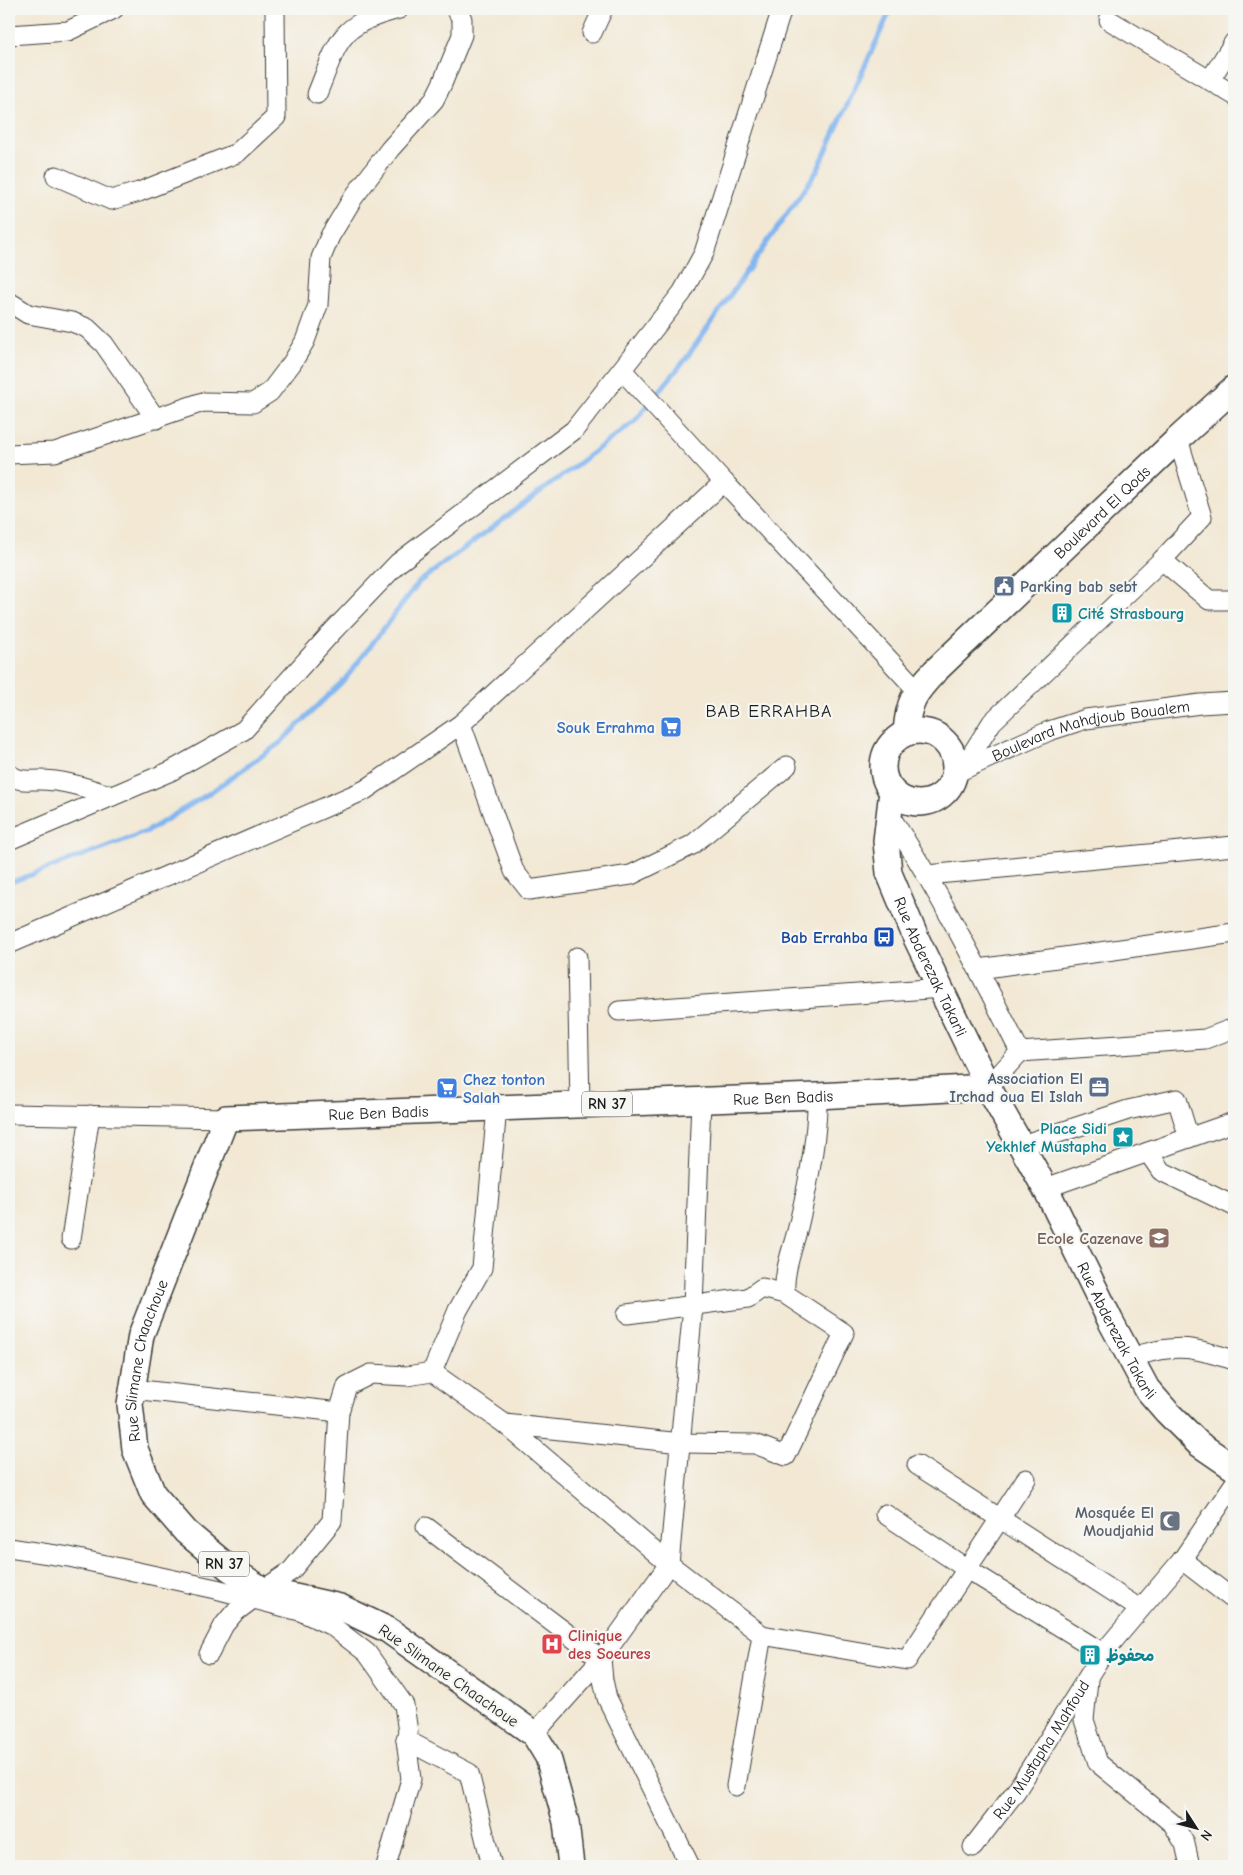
<svg xmlns="http://www.w3.org/2000/svg" width="1243" height="1875" font-family="'Comic Neue','Playpen Sans Arabic',sans-serif">
<style>
.lines{fill:none;stroke-linecap:round;stroke-linejoin:round}
.stream{stroke:#82b6f0;stroke-width:5}
.minor-casing{stroke:#3c3b38;stroke-width:21}
.major-casing{stroke:#3c3b38;stroke-width:28}
.minor{stroke:#fff;stroke-width:19}
.major{stroke:#fff;stroke-width:25}
.labels{text-anchor:middle;stroke-width:4.5;stroke-linejoin:round;paint-order:stroke}
.shield{fill:#f6f6f2;stroke:#5d5d5c;stroke-width:1}
.shield-label{font-size:15px;font-weight:bold;fill:#1c1c1c}
.street-label{font-size:16px;fill:#1c1c1c;stroke:#f6f6f2}
.service-label{font-size:16px;font-weight:bold;fill:#4e5e75;stroke:#f6f6f2;text-anchor:start}
.culture-label{font-size:16px;font-weight:bold;fill:#0d838f;stroke:#f6f6f2;text-anchor:start}
.shop-label{font-size:16px;font-weight:bold;fill:#366cbe;stroke:#f6f6f2;text-anchor:end}
.transit-label{font-size:16px;font-weight:bold;fill:#164399;stroke:#f6f6f2;text-anchor:end}
.education-label{font-size:16px;font-weight:bold;fill:#785e54;stroke:#f6f6f2;text-anchor:end}
.worship-label{font-size:16px;font-weight:bold;fill:#5b616d;stroke:#f6f6f2;text-anchor:end}
.health-label{font-size:16px;font-weight:bold;fill:#be3a42;stroke:#f6f6f2;text-anchor:start}
.neighbourhood-label{font-size:18px;letter-spacing:1px;fill:#1c1c1c;stroke:#f6f6f2}
</style>
<rect width="100%" height="100%" fill="#f6f6f2"/>
<filter id="ink" filterUnits="userSpaceOnUse"><feTurbulence type="fractalNoise" baseFrequency=".02" numOctaves="2"/><feDisplacementMap in="SourceGraphic" scale="10" xChannelSelector="R" yChannelSelector="G"/><feConvolveMatrix kernelMatrix="1 2 1 2 8 2 1 2 1" color-interpolation-filters="sRGB"/></filter>
<filter id="wash" filterUnits="userSpaceOnUse"><feTurbulence type="fractalNoise" baseFrequency=".0096" numOctaves="4" result="noise"/><feDisplacementMap in="SourceGraphic" scale="20" xChannelSelector="R" yChannelSelector="G"/><feGaussianBlur stdDeviation="1.12" result="paint"/><feColorMatrix in="noise" values="0 0 0 0 0 0 0 0 0 0 0 0 0 0 0 0 0 1.4 0 .05"/><feComposite in="paint" operator="in"/></filter>
<g filter="url(#wash)">
<rect width="100%" height="100%" fill="#f2e8d4"/>
<g class="lines">
<!-- stream -->
<path class="stream" d="M9 883 148 831 208 794 280 743 346 678 419 582 634 422 685 360 817 171 891 9"/>
</g>
</g>
<g filter="url(#ink)">
<g class="lines">
<!-- minor casing -->
<g class="minor-casing">
<g id="minor">
<path d="M1109 20 1234 95"/>
<path d="M592 33 603 9"/>
<path d="M9 35 68 31 114 9"/>
<path d="M1210 80 1234 42"/>
<path d="M317 94C339 40 338 24 399 9"/>
<path d="M56 176 111 200 139 192 237 153 276 117 275 9"/>
<path d="M9 302 28 314 72 322 87 328 104 344 156 419"/>
<path d="M622 370 724 482"/>
<path d="M9 454 55 452 203 402 253 403 270 392 292 363 305 341 318 305 321 258 330 236 353 198 390 149 434 100 442 84 462 35V19L456 9"/>
<path d="M1162 560 1202 517 1178 439"/>
<path d="M461 724 514 871 529 890 631 875 692 845 787 766"/>
<path d="M963 768 992 722 1162 560 1209 600H1234"/>
<path id="s1" d="M962 770 1049 731 1086 719 1200 704 1234 702"/>
<path d="M9 774C19 782 26 780 39 780 65 780 87 788 112 796"/>
<path d="M888 813C938 889 979 970 1020 1052L988 1087"/>
<path d="M9 840 171 771 244 730 332 632 398 563 574 430 682 293 704 253 782 9"/>
<path d="M927 875 1234 846"/>
<path d="M9 944 365 790 461 724 724 482 917 690"/>
<path d="M577 957 580 1105"/>
<path d="M979 969 1234 933"/>
<path d="M619 1011 942 988"/>
<path d="M1020 1052 1205 1039 1234 1028"/>
<path d="M701 1101 693 1306 669 1564 762 1635 736 1786"/>
<path d="M9 1114 226 1118"/>
<path d="M1028 1143 1128 1110 1177 1099 1189 1138"/>
<path d="M1148 1152 1161 1171 1234 1206"/>
<path d="M1057 1184 1234 1122"/>
<path d="M71 1239 90 1115"/>
<path d="M785 1294C783 1270 794 1246 799 1223 808 1185 818 1135 817 1096"/>
<path d="M1143 1354C1182 1343 1197 1349 1234 1360"/>
<path d="M432 1372 458 1310 482 1268 497 1108"/>
<path d="M132 1389 339 1412"/>
<path d="M917 1465 1140 1609"/>
<path d="M885 1514 967 1569 1103 1653"/>
<path d="M426 1527 601 1659 669 1564 505 1424 681 1443 755 1444 786 1456 844 1333 785 1294 762 1288 748 1298 627 1314"/>
<path d="M9 1548 69 1557 216 1589 300 1611 332 1626 367 1653 404 1705 408 1732 406 1740 411 1779 386 1866"/>
<path d="M1182 1560 1234 1600"/>
<path d="M263 1590 291 1571 332 1521 339 1412 347 1386 371 1374 407 1376 432 1372 505 1424"/>
<path d="M762 1635 907 1660 1026 1479"/>
<path d="M209 1654 224 1625 234 1613 254 1598"/>
<path d="M601 1659 603 1680 607 1698 690 1866"/>
<path d="M1088 1680 1084 1720 1098 1763 1173 1824 1185 1844 1190 1866"/>
<path d="M534 1734 601 1659"/>
<path d="M406 1740 469 1773 492 1866"/>
<path id="s2" d="M973 1847 1016 1791 1103 1653 1182 1560 1234 1484"/>
</g>
</g>
<!-- major casing -->
<g class="major-casing">
<g id="major">
<circle cx="919" cy="767" r="36"/>
<path id="s3" d="M906 733C908 702 914 693 935 671L1178 439 1234 388"/>
<path id="s4" d="M892 791 886 841 889 873 916 938 988 1087 1049 1195 1110 1320 1147 1389 1167 1412 1199 1444 1234 1468"/>
<path id="s5" d="M571 1866 566 1822 548 1757 534 1734 388 1630 340 1607 263 1590 229 1568 186 1532 153 1494 135 1449 130 1404 141 1335 226 1118 817 1096 988 1087"/>
</g>
</g>
<!-- minor -->
<use href="#minor" class="minor"/>
<!-- major -->
<use href="#major" class="major"/>
</g>
</g>
<!-- icons -->
<defs>
<g id="civic-square" transform="scale(1.125)"><rect x="-9" y="-9" width="18" height="18" rx="4" fill="#5c6f8a" stroke="#f6f6f2"/><path d="M-.6-6.5H3V-4.5H.6V-3L4-1V1h2V6H-6V1h2V-1L-.6-3ZM-1.2 2.5V6h2.4V2.5Z" fill="#fff"/></g>
<g id="building-square" transform="scale(1.125)"><rect x="-9" y="-9" width="18" height="18" rx="4" fill="#0f9aa8" stroke="#f6f6f2"/><path d="M-4-6H4V6H1V3H-1V6H-4ZM-2.5-4.3h1.7v1.8h-1.7ZM.8-4.3h1.7v1.8H.8ZM-2.5-1h1.7V.8h-1.7ZM.8-1h1.7V.8H.8Z" fill="#fff"/></g>
<g id="supermarket-square" transform="scale(1.125)"><rect x="-9" y="-9" width="18" height="18" rx="4" fill="#3f7fe0" stroke="#f6f6f2"/><path d="M-6-5.5h2.5l.6 2H6L4.5 2H-2.5L-4.4-4H-6ZM-1.5 3.2a1.3 1.3 0 1 0 .1 0ZM3 3.2a1.3 1.3 0 1 0 .1 0Z" fill="#fff"/></g>
<g id="bus-square" transform="scale(1.125)"><rect x="-9" y="-9" width="18" height="18" rx="4" fill="#1a4fb4" stroke="#f6f6f2"/><path d="M-5-6H5V4H4V6H2V4H-2V6H-4V4H-5ZM-3.5-4V0h7V-4ZM-3.5 1.2v1.5H-2V1.2ZM2 1.2v1.5H3.5V1.2Z" fill="#fff"/></g>
<g id="office-square" transform="scale(1.125)"><rect x="-9" y="-9" width="18" height="18" rx="4" fill="#5c6f8a" stroke="#f6f6f2"/><path d="M-6-3h4V-5.5h4V-3h4V5H-6ZM-1-4.5V-3h2v-1.5ZM-6 0V1H6V0Z" fill="#fff"/></g>
<g id="sight-square" transform="scale(1.125)"><rect x="-9" y="-9" width="18" height="18" rx="4" fill="#0f9aa8" stroke="#f6f6f2"/><path d="M0-6L1.8-2.2L6-1.7L2.9 1.2L3.7 5.4L0 3.3L-3.7 5.4L-2.9 1.2L-6-1.7L-1.8-2.2Z" fill="#fff"/></g>
<g id="school-square" transform="scale(1.125)"><rect x="-9" y="-9" width="18" height="18" rx="4" fill="#8d6e63" stroke="#f6f6f2"/><path d="M0-5L7-2L0 1L-7-2ZM-4 1L0 2.5L4 1V4Q0 6-4 4Z" fill="#fff"/></g>
<g id="mosque-square" transform="scale(1.125)"><rect x="-9" y="-9" width="18" height="18" rx="4" fill="#6b7280" stroke="#f6f6f2"/><path d="M3.5-4.9A6 6 0 1 0 3.5 4.9A5 5 0 1 1 3.5-4.9Z" fill="#fff"/></g>
<g id="hospital-square" transform="scale(1.125)"><rect x="-9" y="-9" width="18" height="18" rx="4" fill="#e0444e" stroke="#f6f6f2"/><path d="M-5-5h3v3.5h4V-5h3V5h-3V1.5h-4V5h-3Z" fill="#fff"/></g>
</defs>
<g fill-rule="evenodd">
<use href="#civic-square" x="1004" y="586"/>
<use href="#building-square" x="1062" y="613"/>
<use href="#supermarket-square" x="671" y="727"/>
<use href="#bus-square" x="884" y="937"/>
<use href="#office-square" x="1099" y="1087"/>
<use href="#supermarket-square" x="447" y="1088"/>
<use href="#sight-square" x="1123" y="1137"/>
<use href="#school-square" x="1159" y="1238"/>
<use href="#mosque-square" x="1170" y="1521"/>
<use href="#hospital-square" x="552" y="1644"/>
<use href="#building-square" x="1090" y="1655"/>
</g>
<g class="labels">
<!-- shield labels -->
<g class="shield">
<rect x="582" y="1091.5" width="50" height="25" rx="4"/>
<rect x="199" y="1551.5" width="50" height="25" rx="4"/>
</g>
<g class="shield-label">
<text x="607" y="1109">RN 37</text>
<text x="224" y="1569">RN 37</text>
</g>
<!-- street labels -->
<g class="street-label">
<text dy="6" stroke="none"><textPath href="#s3" startOffset="301">Boulevard El Qods</textPath></text>
<text dy="6" stroke="none"><textPath href="#s1" startOffset="136">Boulevard Mahdjoub Boualem</textPath></text>
<text dy="6" stroke="none"><textPath href="#s4" startOffset="185">Rue Abderezak Takarli</textPath></text>
<text dy="6" stroke="none"><textPath href="#s5" startOffset="1551">Rue Ben Badis</textPath></text>
<text dy="6" stroke="none"><textPath href="#s5" startOffset="1146">Rue Ben Badis</textPath></text>
<text dy="6" stroke="none"><textPath href="#s4" startOffset="594">Rue Abderezak Takarli</textPath></text>
<text dy="6" stroke="none"><textPath href="#s5" startOffset="736">Rue Slimane Chaachoue</textPath></text>
<text transform="translate(449 1675) rotate(35)" y="6">Rue Slimane Chaachoue</text>
<text dy="6" stroke="none"><textPath href="#s2" startOffset="119">Rue Mustapha Mahfoud</textPath></text>
</g>
<!-- service labels -->
<g class="service-label">
<text x="1020" y="592">Parking bab sebt</text>
<text x="1083" y="1084" text-anchor="end">Association El<tspan x="1083" dy="18">Irchad oua El Islah</tspan></text>
</g>
<!-- culture labels -->
<g class="culture-label">
<text x="1078" y="619">Cité Strasbourg</text>
<text x="1107" y="1134" text-anchor="end">Place Sidi<tspan x="1107" dy="18">Yekhlef Mustapha</tspan></text>
<text x="1106" y="1661">محفوظ</text>
</g>
<!-- shop labels -->
<g class="shop-label">
<text x="655" y="733">Souk Errahma</text>
<text x="463" y="1085" text-anchor="start">Chez tonton<tspan x="463" dy="18">Salah</tspan></text>
</g>
<!-- transit labels -->
<g class="transit-label">
<text x="868" y="943">Bab Errahba</text>
</g>
<!-- education labels -->
<g class="education-label">
<text x="1143" y="1244">Ecole Cazenave</text>
</g>
<!-- worship labels -->
<g class="worship-label">
<text x="1154" y="1518">Mosquée El<tspan x="1154" dy="18">Moudjahid</tspan></text>
</g>
<!-- health labels -->
<g class="health-label">
<text x="568" y="1641">Clinique<tspan x="568" dy="18">des Soeures</tspan></text>
</g>
<!-- neighbourhood labels -->
<g class="neighbourhood-label">
<text x="769" y="717">BAB ERRAHBA</text>
</g>
</g>
<!-- margin -->
<rect width="1243" height="1875" fill="none" stroke="#f6f6f2" stroke-width="30"/>
<!-- north arrow -->
<g transform="translate(1196 1828) rotate(126)" stroke="#f6f6f2" stroke-width="4" paint-order="stroke">
<path d="M0-4L9 19L0 12L-9 19Z" fill="#1c1c1c"/>
<text y="-8" font-size="14" font-weight="bold" text-anchor="middle" fill="#1c1c1c">N</text>
</g>
</svg>
